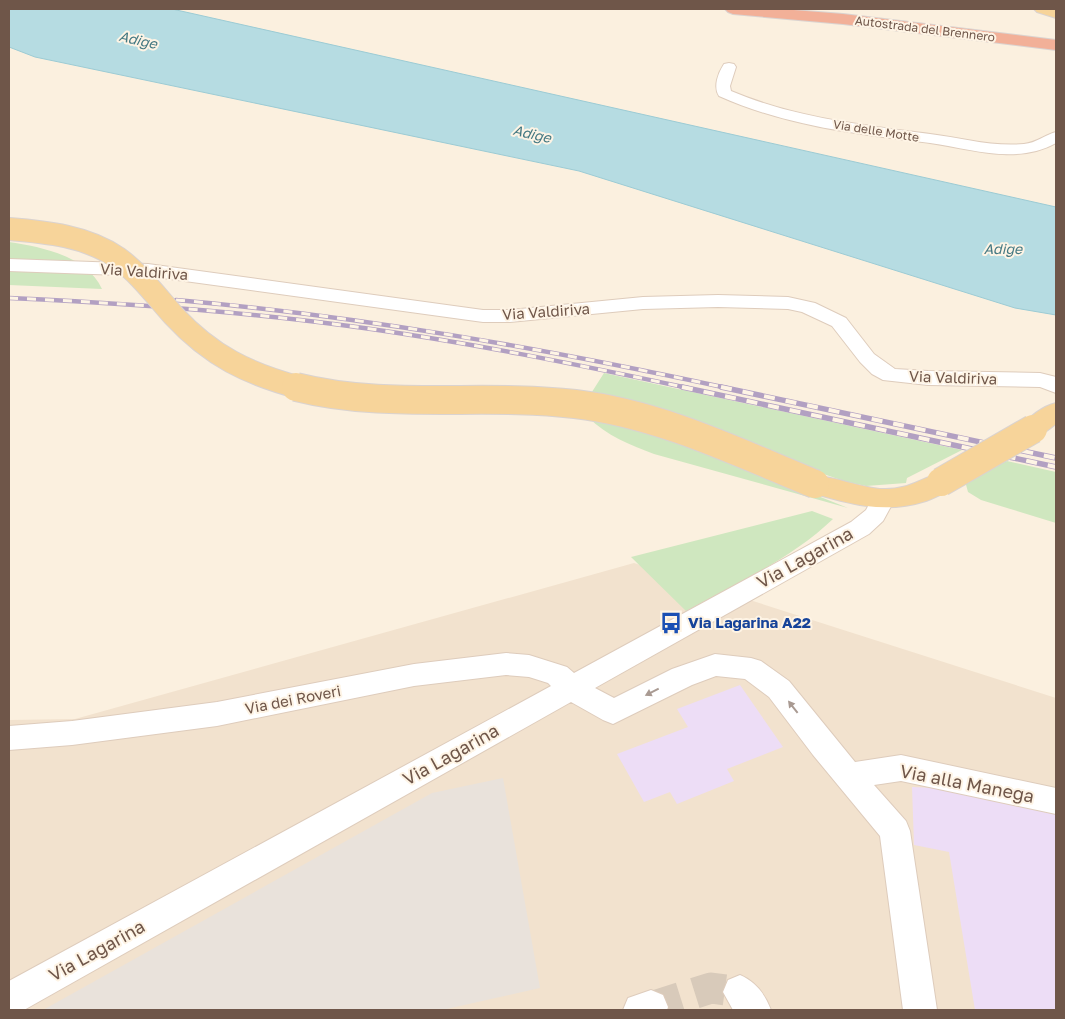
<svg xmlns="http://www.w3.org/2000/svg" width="1065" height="1019" font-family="'Golos Text',sans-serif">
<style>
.residential{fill:#f2e2ce}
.industrial{fill:#e9e2db}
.education{fill:#edddf6}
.green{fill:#cfe7bf}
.water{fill:#b6dce2;stroke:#9ccbd4}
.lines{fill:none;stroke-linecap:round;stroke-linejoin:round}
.minor-tunnel{stroke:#d8caba;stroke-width:31;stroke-dasharray:31 15;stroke-linecap:butt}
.minor-casing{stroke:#deccbc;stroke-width:2}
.primary-casing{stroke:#dad3d0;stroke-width:2}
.motorway-casing{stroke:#dad3d0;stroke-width:2}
.minor{fill:#fff;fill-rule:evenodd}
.primary{fill:#f7d49a;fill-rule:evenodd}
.motorway{fill:#f2b098;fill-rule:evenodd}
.rail-far1-casing{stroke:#b2a0c2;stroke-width:4.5}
.rail-casing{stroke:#b2a0c2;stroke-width:5.5}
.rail-far1{stroke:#fef4e5;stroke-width:3;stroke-dasharray:9;stroke-linecap:butt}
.rail{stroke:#fef4e5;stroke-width:4;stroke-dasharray:11;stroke-linecap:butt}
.primary-bridge-far1-casing{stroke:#dad3d0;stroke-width:24;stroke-linecap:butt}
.primary-bridge-casing{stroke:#dad3d0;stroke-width:30;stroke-linecap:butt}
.primary-bridge-far1{stroke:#f7d49a;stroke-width:22}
.primary-bridge{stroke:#f7d49a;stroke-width:28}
.oneway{fill:#a99a92}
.labels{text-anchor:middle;stroke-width:4;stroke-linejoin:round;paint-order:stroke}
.far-street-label{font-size:12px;fill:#6f5649;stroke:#fef4e5}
.far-water-label{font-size:14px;font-style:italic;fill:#447882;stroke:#fef4e5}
.street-label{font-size:15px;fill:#6f5649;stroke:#fef4e5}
.transit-label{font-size:15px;font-weight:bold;fill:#164399;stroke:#fef4e5;text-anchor:start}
.near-street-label{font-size:18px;fill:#6f5649;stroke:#fef4e5}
</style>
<rect width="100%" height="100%" fill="#fbf0df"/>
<!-- residential -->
<path class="residential" d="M634 563 1056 698V1010H9V720L75 719Z"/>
<!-- industrial -->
<path class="industrial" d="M503 778 540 988 442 1010H43L432 793Z"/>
<!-- education -->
<path class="education" d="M740 685 783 747 727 769 734 781 677 804 670 792 644 802 617 754 688 727 677 709Z
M912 787 958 789 1056 811V1010H975L949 852 914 845Z"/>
<!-- green -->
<path class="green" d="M9 242C42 247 87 256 102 289L9 285Z
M604 373 962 450 907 478 906 483 866 486 847 482 590 395Z
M588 417 674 438 848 508 654 454C630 445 607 436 588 417Z
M1007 461 1056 472V523L981 500 968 492 965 481Z
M812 511 833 519C791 559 736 584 686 611L631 557Z"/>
<!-- water -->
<path class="water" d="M9 9H172L1056 207V315L1015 308 579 171 35 57 9 47Z"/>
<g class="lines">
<!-- minor-tunnel -->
<path class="minor-tunnel" d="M651 1007 711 988 740 992"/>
<!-- minor casing -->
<g class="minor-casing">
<path id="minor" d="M729 63 734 64 736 67 730 86 731 91C795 118 862 125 930 134 962 138 992 147 1024 144 1036 143 1045 135 1056 132V143C1016 165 972 149 930 143 857 134 786 126 719 96 713 87 718 73 724 64Z
M9 259 148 264 483 310H510L643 297 718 295 788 297 815 303 846 318 874 354 895 369 928 371 1040 373 1056 377V393L1040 387 928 385 883 380 872 374 860 362 832 326 802 312 788 309 718 307 643 309 510 322H483L148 276 9 271Z
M883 491 891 493 895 499 883 521 869 534 595 688 614 698 672 669 715 654 751 658 761 661 789 681 855 762 901 755 1056 788V814L901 781 874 785 906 821 910 831 937 1010H903L880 836 813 755 769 697 745 679 716 676 692 685 613 724 603 720 571 702 24 1010H9V981L551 686 548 683 529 677 506 675 414 686 217 726 72 745 9 750V726L72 721 217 702 414 664 506 653 529 655 567 667 574 673 851 522 866 510 875 493Z
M740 975C756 982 765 994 771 1010H733L723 992 728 980Z
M651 990 663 995 668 1007 667 1010H623L628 998Z"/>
</g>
<!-- primary casing -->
<g class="primary-casing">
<path id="primary" d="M1034 9H1056V18L1037 12Z
M1056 403V424C1045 432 1039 439 1024 435L1020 429C1028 417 1043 406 1056 403Z
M941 473 950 475 954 482C949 492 937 497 926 501 882 515 848 503 805 491L802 484 805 477C824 472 859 488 882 489 909 490 918 479 941 473Z"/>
</g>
<!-- motorway casing -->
<g class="motorway-casing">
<path id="motorway" d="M725 9H781L843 14 1056 40V50L843 24 733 14 728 12Z"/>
</g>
<!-- minor -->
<use href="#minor" class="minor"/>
<!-- primary -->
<use href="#primary" class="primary"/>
<!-- motorway -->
<use href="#motorway" class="motorway"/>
<!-- rail-far1 casing -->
<g class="rail-far1-casing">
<path id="rail-far1" d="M9 298C123 303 236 311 349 326 462 341 575 364 688 388
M176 300C362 316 545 349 727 388"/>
</g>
<!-- rail casing -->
<g class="rail-casing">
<path id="rail" d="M682 387 1056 467
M721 387 1056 458"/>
</g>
<!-- rail-far1 -->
<use href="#rail-far1" class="rail-far1"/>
<!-- rail -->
<use href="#rail" class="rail"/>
<!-- primary-bridge-far1 casing -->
<g class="primary-bridge-far1-casing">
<path id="primary-bridge-far1" d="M9 229C46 232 87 236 118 258 140 274 156 296 174 316 211 356 248 374 301 388"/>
</g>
<!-- primary-bridge casing -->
<g class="primary-bridge-casing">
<path id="primary-bridge" d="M296 387C387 410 482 393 575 404 660 414 737 452 815 484
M941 482 1033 429"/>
</g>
<!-- primary-bridge-far1 -->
<use href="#primary-bridge-far1" class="primary-bridge-far1"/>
<!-- primary-bridge -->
<use href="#primary-bridge" class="primary-bridge"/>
</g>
<!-- one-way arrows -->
<defs><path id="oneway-solid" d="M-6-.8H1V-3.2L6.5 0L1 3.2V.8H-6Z" transform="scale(1.25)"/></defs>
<g class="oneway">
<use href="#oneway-solid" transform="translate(652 692) rotate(153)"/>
<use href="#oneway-solid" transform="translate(793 707) rotate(-128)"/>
</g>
<!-- icons -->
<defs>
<g id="bus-bare" transform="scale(1.725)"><path d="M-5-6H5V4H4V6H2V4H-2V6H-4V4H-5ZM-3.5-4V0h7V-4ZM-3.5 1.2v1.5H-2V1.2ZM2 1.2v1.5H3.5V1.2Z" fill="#1a4fb4" stroke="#fef4e5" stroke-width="2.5" paint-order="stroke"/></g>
</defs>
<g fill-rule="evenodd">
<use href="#bus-bare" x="671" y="623"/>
</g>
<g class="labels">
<!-- far-street labels -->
<g class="far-street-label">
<text transform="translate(925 29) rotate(7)" y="4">Autostrada del Brennero</text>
<text transform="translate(876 131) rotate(9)" y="4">Via delle Motte</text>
</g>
<!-- far-water labels -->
<g class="far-water-label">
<text transform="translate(138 40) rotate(13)" y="5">Adige</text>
<text transform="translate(532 134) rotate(13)" y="5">Adige</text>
<text x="1003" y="254">Adige</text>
</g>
<!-- street labels -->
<g class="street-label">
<text transform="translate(144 272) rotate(4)" y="5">Via Valdiriva</text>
<text transform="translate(546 312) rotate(-4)" y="5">Via Valdiriva</text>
<text transform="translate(953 378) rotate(2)" y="5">Via Valdiriva</text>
<text transform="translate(293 700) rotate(-11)" y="5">Via dei Roveri</text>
</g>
<!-- transit labels -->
<g class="transit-label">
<text x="688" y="628">Via Lagarina A22</text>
</g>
<!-- near-street labels -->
<g class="near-street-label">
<text transform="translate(805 558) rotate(-29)" y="6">Via Lagarina</text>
<text transform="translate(451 755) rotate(-29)" y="6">Via Lagarina</text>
<text transform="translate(967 784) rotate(11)" y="6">Via alla Manega</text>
<text transform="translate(97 951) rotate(-29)" y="6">Via Lagarina</text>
</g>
</g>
<!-- border -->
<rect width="1065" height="1019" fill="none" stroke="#6f5649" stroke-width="20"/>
</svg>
